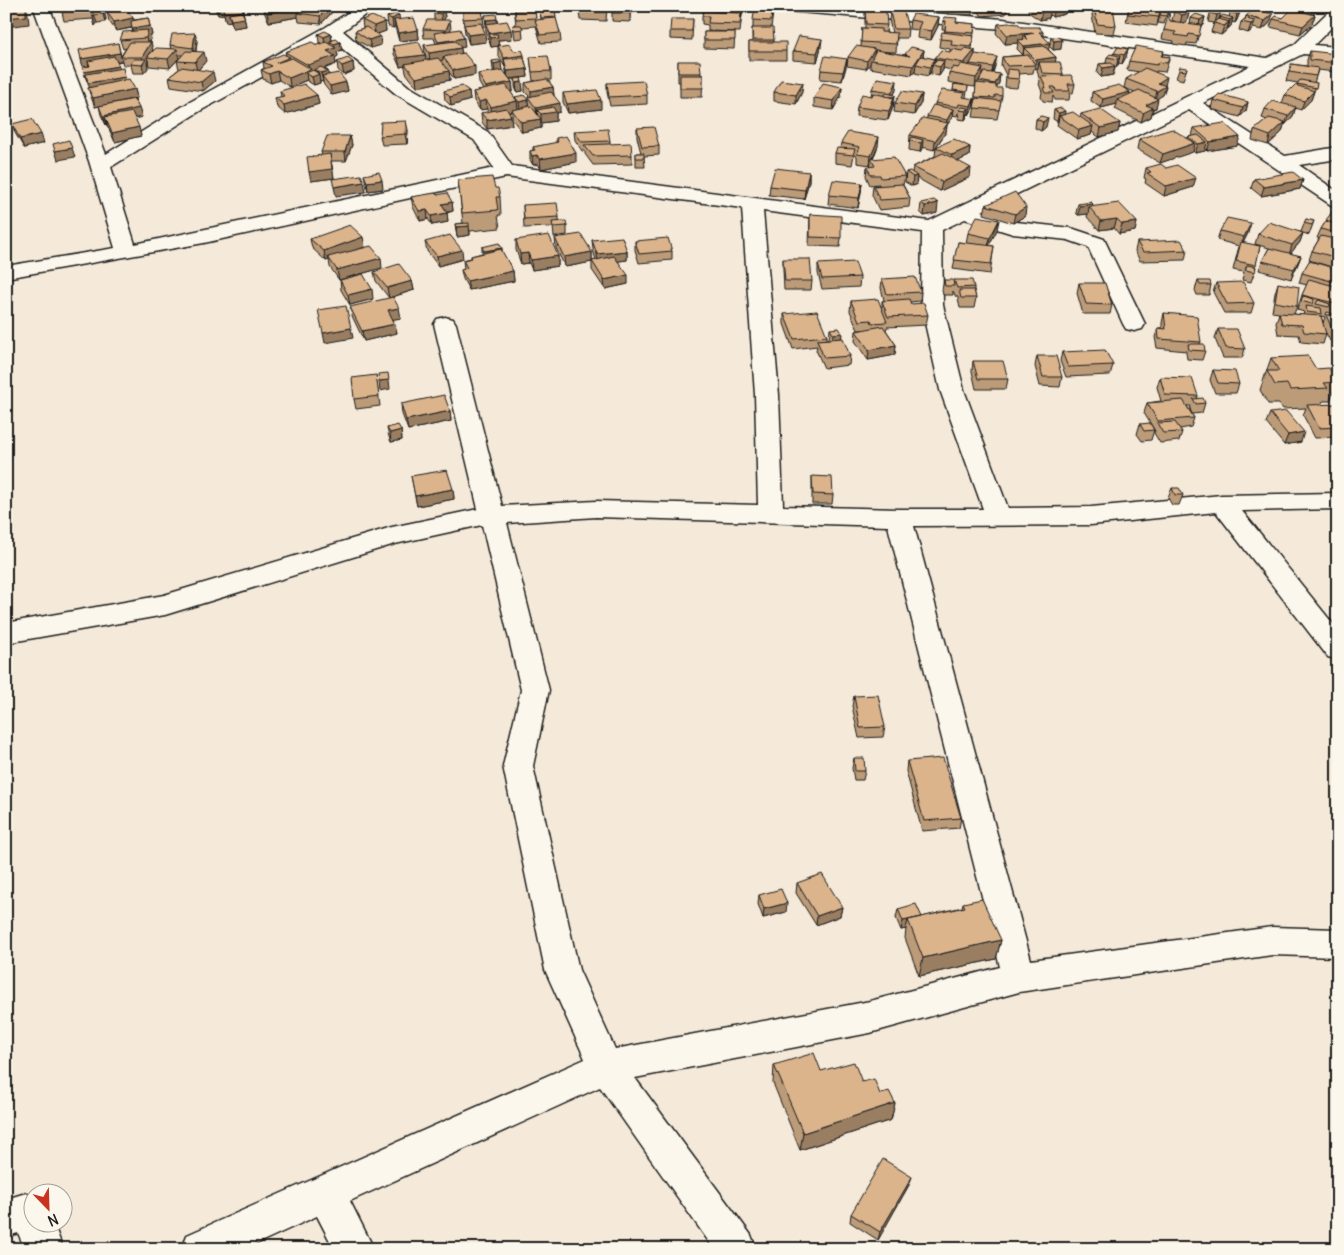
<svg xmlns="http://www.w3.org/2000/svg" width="1344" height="1255" font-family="Delius,sans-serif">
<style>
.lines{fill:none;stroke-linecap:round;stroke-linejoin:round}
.street-casing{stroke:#1c1c1c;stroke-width:3}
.street{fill:#fbf7ec;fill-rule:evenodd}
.wall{fill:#bc9b78;stroke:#1c1c1c;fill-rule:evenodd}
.shaded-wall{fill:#997e62;stroke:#1c1c1c}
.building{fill:#dbb48c;stroke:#1c1c1c}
</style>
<rect width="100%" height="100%" fill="#f5ead9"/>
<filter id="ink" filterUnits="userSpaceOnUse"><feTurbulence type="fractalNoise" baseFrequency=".02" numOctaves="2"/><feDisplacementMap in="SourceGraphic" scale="10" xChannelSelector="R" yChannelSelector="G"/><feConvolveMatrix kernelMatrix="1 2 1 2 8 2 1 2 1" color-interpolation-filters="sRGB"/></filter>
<g filter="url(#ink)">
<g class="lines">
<!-- street casing -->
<g class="street-casing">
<path id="street" d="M33 6H49L106 154 188 103 326 27 358 6H377L343 31 408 86 488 132 512 166 929 221 1250 66 1003 29 786 11 780 9 778 6H849L1003 19 1267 58 1294 45 1332 8 1338 6V21L1314 45 1338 47V57L1303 54 1203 103 1285 156 1338 147V159L1299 165 1338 192V207L1331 205 1189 110 982 211 1016 222 1071 228 1104 239 1145 324 1142 329 1134 331 1126 329 1123 324 1088 247 1068 240 1013 234 965 219 942 230 943 305 964 390 1008 508 1091 507 1222 495 1338 493V509L1242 511 1338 630V660L1328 657 1216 512 1091 525 914 526 1031 960 1272 927 1338 929V957L1272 955 1019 992 870 1033 635 1078 751 1235 756 1249H714L600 1087 350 1201 374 1249H334L317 1216 245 1249H182L187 1235 585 1059 545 970 503 766 521 690 482 525 395 544 165 615 6 643V623L164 595 392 527 478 509 434 324 437 319 445 317 453 319 456 324 502 506 596 501 758 505 755 395 742 208 506 177 204 243 6 278V266L115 248 89 161ZM331 39 396 94 474 140 494 168 135 244 111 167 200 111ZM763 211 922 232 921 305 940 390 983 509H899L783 506 779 395ZM596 517 888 526 1000 967 870 1001 615 1049 579 970 533 766 549 690 507 523Z
M26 1193 32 1196V1222H53L63 1249H25L18 1233 6 1237V1199Z"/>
</g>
<!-- street -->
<use href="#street" class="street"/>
</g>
<!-- wall -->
<path class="wall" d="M99 6 100 11H104L106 19 105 22 97 23 95 26 93 19 64 21 62 12Z
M107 6H125V8L133 18 134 20 148 18 152 35H150L151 39 150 42 153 51 171 49 170 45 197 41 196 51 206 61 198 70 215 81 203 91 171 86 169 77 179 69 177 61 182 55H178L179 58 170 68 149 66 148 60 147 62 148 68 144 73H133L131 65H123L122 61 117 62 119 68 126 80 135 89 137 98 135 99 142 117 135 119 141 136 115 142 107 125H106L101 115 99 106 95 107 91 97 88 88 90 87 88 81H87L85 76 81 59 118 43 121 56 126 48 123 49 120 40 133 31 132 28 116 31 109 21 107 12H108Z
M214 6H244L245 10 243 11 246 26 233 28 231 21 226 22 224 14 218 15Z
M263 6 298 8V13L333 11 321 24 299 22 298 17 269 22 265 14Z
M483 6H503V7Z
M514 6H537L536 12H535L536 20H541L540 10 551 9H541V6H563L561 10 555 9 556 20 560 33 561 42 541 43 536 26 522 27 523 38 515 39 513 25H516Z
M580 6H607L606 21 580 20 579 12Z
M613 6H632V12L630 22 612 21V13Z
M713 6H743L740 32 708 31V25L702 24V16L712 12Z
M947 6H973L972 15 948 14Z
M974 6H1007L1006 14 982 16Z
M1029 6H1086V10L1074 12 1066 7 1065 14 1052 17 1050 15 1049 18 1040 20 1028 12Z
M1094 6 1116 26 1114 34 1095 33 1092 15Z
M1129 6H1169L1168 9H1161L1160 8 1157 26 1126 22Z
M1186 6H1221V9H1214L1220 19V17H1229L1230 12H1240L1237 20 1235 23 1232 22 1231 26 1227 29V30L1221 35 1211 32 1214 23 1208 22 1210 13 1214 9 1189 11Z
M1279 6H1318L1316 12 1313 14 1315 15 1312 24 1300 34 1270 27 1273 19 1283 18 1291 11 1278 7Z
M444 10 445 18 443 20 451 29 450 31 465 47H460L462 53 475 75 454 79 449 72 450 80 417 87 406 73 405 66 400 67 394 54 393 46 425 60H428L425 54 424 45 436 44 434 38H424L423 29 434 20V13Z
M865 10 887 25 886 32 892 33 889 20 890 12 908 29 907 38H897L896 52H885L905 55V54L924 50 923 57 935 59 934 62 935 58 950 52V49L939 47 940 39 944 33 945 29H942L943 21 975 24 972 49 975 50V55L995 66 993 73 1000 74 999 83 996 88 1002 96 997 119 973 117 975 106H974L976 86 975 87 968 86 966 97 973 108 969 115 968 114 967 117 965 120 958 119 959 113H958L957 116 952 115V118L947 125 946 132 934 150 922 147 920 152 909 150 910 135 927 118V116L935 106V103L953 91 954 84 964 85 948 82 949 73 951 70 943 68V70L939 76 931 74V71L928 76 915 73V71L912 75 870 68V64L866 69 847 66 848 57 861 47 862 28H865Z
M1174 11 1189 13 1187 21 1183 23 1190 24 1191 18 1205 17 1203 25 1201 26 1196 44 1187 43 1186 46 1173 44 1174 41 1162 39 1164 30 1170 21 1176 22 1172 20Z
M1168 12 1164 24 1158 23 1160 15Z
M773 13 771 28 774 40V42L786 51V60H749V42H752V28H753V20Z
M485 15 497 19 498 22 512 39 498 40 499 46 491 47 486 32Z
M483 16 484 27H482L486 42 469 44 465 33 463 19Z
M1246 16 1270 23 1262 30 1253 28 1252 30 1248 33 1239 30 1241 22 1245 19Z
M387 17 399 20 418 30 419 39 399 41 395 27 393 28 388 26Z
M939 17 938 26 931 40 917 38 918 30 909 29 910 20Z
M693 19 692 40 670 39V31Z
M362 20 385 22 386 31 377 34 380 36 381 45 371 48 356 40 355 31 363 28Z
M998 24 1021 27 1043 32V36L1050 43 1048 49 1056 57 1055 62 1063 74V75L1075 84 1073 93H1070L1069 100H1055L1053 96 1052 102 1043 101 1041 97 1042 92 1039 84 1040 82 1037 70 1038 68H1034L1033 73 1018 74 1019 79 1017 88 1005 87 1006 75 1001 65 1002 57 1023 55 1017 49 1018 43 1005 44 996 33Z
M704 32H735L734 49 704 48Z
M1338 32V46L1333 45Z
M318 34H331L332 40 340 42 342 50 337 52 338 56 335 58 336 64 324 69 328 71 329 75 346 82 348 91 332 95 324 85 323 82 320 81V83L314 85 307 81V80L290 87 279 80 271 83 263 79 261 70 264 68 263 62 286 55 285 52 321 43H319Z
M1051 38 1061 49 1053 50 1049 46Z
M498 46 514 51 525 61 527 69 528 77 521 78 523 91 517 92 515 87V79H510L512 82 513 91H510L515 99V97L528 100V97L529 96 525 92V83L536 81H533L530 57 551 71V80H548L553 87 554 96 560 112 556 113V121L541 123V128L522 132 512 119V112H509L512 125 487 129 482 122 481 113 489 112 487 109 480 110 474 101 473 92 483 90 479 83 478 74 494 72 493 70 492 61 507 75 505 67 498 55Z
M821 47 817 62 793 60V51Z
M1128 49 1126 57 1122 64 1119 63 1116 68H1115L1113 75 1101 77 1097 73 1099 64 1106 63 1107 57 1113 54 1114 53Z
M1164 51 1162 56 1170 57 1165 72 1156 71V72L1166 86 1163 95 1157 98 1156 108 1153 109 1151 117 1141 122 1115 109 1117 104 1101 108 1091 101 1092 92 1124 88 1126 79 1139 72 1127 70 1129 61ZM1124 88 1135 92 1129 95 1130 92Z
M1310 51 1338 63 1335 72 1318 70 1314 83H1317L1311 100 1301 110 1295 108 1293 116 1285 125 1284 124 1282 132 1268 145 1252 140 1254 130 1267 120 1262 118 1265 109 1282 103 1285 95 1297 86 1298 83 1286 81 1291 64 1307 66V60Z
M678 61 701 73V75H703L702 97H680V82H678Z
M337 62H353L354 71 344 75 338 70Z
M846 67 842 81 820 79 821 70Z
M1187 68 1183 80 1176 78 1179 70Z
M607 83 647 95V104L610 106 607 92Z
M842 87 841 96 833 110 814 107V98Z
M872 89 896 90 894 94 895 95 893 107 888 120 856 116 857 107 871 96Z
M280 91 317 95 319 104 285 114 277 107 275 98 281 97Z
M444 91H469L470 100 451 106 445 100Z
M774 92H802L796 104 774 101Z
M563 93 601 109 568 113 563 102Z
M922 94 921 103 914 115 894 112 895 103Z
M1213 100 1248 102 1246 111 1240 117 1211 109Z
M1054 110 1065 114 1080 117 1081 114 1120 123 1118 132 1099 137 1092 132 1091 135 1077 139 1057 125 1058 122 1053 119Z
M1041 116 1046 127 1041 131 1035 128 1036 119Z
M12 124 44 143 24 148 15 133Z
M637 128 659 146V155L644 156 645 167H636V153H641L637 137Z
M1194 128 1237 146 1207 151 1205 149V151L1195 153 1193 151 1160 163 1137 149 1139 139 1188 138V137L1192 136Z
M408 130 407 144 382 145 380 136Z
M574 131 610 141V144L632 155V164L593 165 585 154V151H582L575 140Z
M350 136 352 145 346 161H331L334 178 311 181 322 155 321 152Z
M556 138 576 162 541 169 538 164 533 165 530 160V151L533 150V147L556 143Z
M841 143 878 146 873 159 905 176 903 185 910 198 909 207 879 210 872 195 873 186 879 185V184L870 185 866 176 867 167H870L871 163 870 165 857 163V156L854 155 852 165 835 163V153L840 148Z
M936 147H970L969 156 958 161 970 177 940 191 917 178 916 185 912 186 905 182 906 172 912 173 913 167 935 156Z
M1146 168 1193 187 1164 196 1145 183 1146 179 1144 178Z
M809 172V181L804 199 769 195 770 186Z
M364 175 383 189 368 191 366 184Z
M1254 179 1303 180 1300 189 1261 196 1251 188Z
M458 180 495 188 500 197 501 215H498L500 228 470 231V235L457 237 455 224 463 223Z
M862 183 861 192 858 208 828 204 829 195Z
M437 195 452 202 453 211 447 213 448 222 432 225 428 219 420 221 413 207 411 197Z
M921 203 937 213 924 216 920 212Z
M1078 204 1093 207 1137 222 1135 231 1119 234 1114 228 1099 230 1087 217 1088 214 1078 215 1076 213Z
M523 205 559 217V221L567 226V235L554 237 553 227 524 228Z
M986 205 1025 216 1013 223 984 214Z
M1335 208 1338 209V269L1309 260 1312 251 1319 239 1317 238 1321 229Z
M810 214 841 238 840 247 809 246Z
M1306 219 1314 221 1309 235 1303 233 1300 242 1290 254 1301 256 1297 266 1291 279 1259 270 1262 261 1269 248 1255 244 1258 234 1301 232Z
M997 230 989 245 994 246 990 274 953 269 958 242 966 243 968 233Z
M1220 231 1248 233 1243 243 1260 246 1255 267H1256L1251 282 1242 280 1244 272 1233 270 1239 246 1217 240Z
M555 238 592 252V261L596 260 593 250 592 240 627 251V260L618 261 628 284 605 289 592 270V262L565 267 556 248Z
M310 239 365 247 355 250 382 268 339 280 330 267 329 260 326 261 312 248Z
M516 240 558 256V266L532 270 529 263 521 264 516 250Z
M635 241 672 251V260L639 263 635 250Z
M425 242 463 259 438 266 427 251Z
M1137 242 1187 250 1185 260 1140 261 1135 251Z
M482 247 502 252 513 271 514 281 469 290 463 279 461 270 464 269 463 260 471 258V256L482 253Z
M783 259 812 281 811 290H784L783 269Z
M818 264 860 277 859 287 822 289 818 273Z
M1338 269V315L1327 312 1326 315H1338V341H1330L1326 333V334L1323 344 1301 342 1299 335 1278 334 1276 323 1279 313 1272 312 1275 293 1278 283 1297 306 1294 314 1303 315 1304 312 1297 310 1302 295 1307 285 1299 283 1302 273ZM1321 316 1325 317 1323 323Z
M374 272 412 281 414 290 389 298 376 281Z
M882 279 921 292 920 301 910 302 911 304 928 315 926 325 887 327 886 330 896 345 895 355 868 360 855 341 856 331 863 330H858L850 311 851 301 882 307V301L884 300 881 288Z
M340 280 373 299 350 305 341 290Z
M944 280 954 284V280L974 287V290L976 298 974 308H960L958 299V297H956L953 291V295H943L942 290Z
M1198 281 1211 285 1209 295H1197L1195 290Z
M1079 283 1112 305 1110 314H1083L1077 293Z
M1216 283 1254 303 1251 313H1224L1213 292Z
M350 307 401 318 393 319 397 333 364 341 352 316Z
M1164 313 1201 342 1200 344 1205 351 1202 360 1187 359 1186 353V351L1157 348 1155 337 1158 328H1162V323Z
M784 314 827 336V339H829L830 329 842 333 841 338 850 356 849 365 824 368 816 350 817 346 793 349 784 324Z
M1218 329 1245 349 1242 358H1223L1215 339Z
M1062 352 1113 365 1110 375 1066 377 1060 361Z
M1037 356 1062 377 1060 387 1040 386 1035 366Z
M1271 358 1316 369 1337 382 1330 401H1323L1321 405 1338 404V437L1315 438 1303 415 1306 408 1283 409 1279 404H1268L1260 390Z
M973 361 1008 379 1006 389H976L972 371Z
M1213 370 1239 384 1236 393H1215L1210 380Z
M376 375 380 406 356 409 354 399Z
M1160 377 1198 396 1197 399 1205 403 1202 413 1192 414 1190 409 1191 406H1187L1194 418 1191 427 1180 429 1182 432 1179 441 1160 443 1154 433 1155 431 1144 413 1147 403 1161 401 1157 387Z
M401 404 450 411 451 421 408 430 402 414Z
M1270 413 1301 442 1284 445 1266 423Z
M1140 424 1154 430 1151 440 1142 441 1137 434Z
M387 428 401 430 402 440 391 442 389 437Z
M411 476 453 489 454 499 417 506Z
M812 476 833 495 832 504H812Z
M1172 488 1183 495 1179 505H1172L1168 498Z
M854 696 885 727 883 737 859 738 852 706Z
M854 758 865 771 863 780H854L852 768Z
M907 761 961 818 959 828 922 831 906 771Z
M797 883 842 907 840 916 816 925 796 893Z
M759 895 786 912 763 918 758 904Z
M963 903 1001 940 996 959 919 976 905 938 906 929 901 930 896 918 898 909 922 917 962 907Z
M774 1065 821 1071 862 1082 895 1103 891 1120 800 1150 773 1083Z
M909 1185 878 1240 850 1222 851 1214Z"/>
<!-- shaded-wall -->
<path class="shaded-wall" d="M26 6 28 14 29 24 6 27V18Z
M94 6H99L101 13 97 14Z
M107 6H125L126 11 108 13Z
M167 6H180L181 8 168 10Z
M216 6H244L245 10 237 12 243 11 246 26 233 28 229 14 231 21 226 22 224 14 218 15Z
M329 6H332L333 11 321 24 320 16Z
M631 6 632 12 630 22V13Z
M742 6 743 11 741 20 742 11Z
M1063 6H1066L1065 14 1052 17 1054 8Z
M1075 6H1086V10L1074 12Z
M1315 6H1318L1316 12 1310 16 1313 8Z
M298 8V17L269 22 267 13Z
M1051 9 1049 18 1040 20 1042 11Z
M444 10 445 18 442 22 441 14Z
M104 11 106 19 105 22 103 14Z
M1221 11 1219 20 1215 23 1217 15Z
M1240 12 1237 20 1235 23 1237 14Z
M1189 13 1187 21 1180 24 1182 15Z
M1273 14 1270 23 1262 30 1265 21Z
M94 15 97 23 95 26 93 17Z
M399 15 400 24 394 20 395 27 393 28 392 19Z
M1315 15 1312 24 1300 34 1303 26Z
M939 17 938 26 931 40 932 31Z
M1205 17 1203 25 1198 29 1200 20Z
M133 18 135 27 116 31 114 22Z
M148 18 152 35H150L151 39 148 46 151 42 153 50 147 57 148 60 147 62 148 68 144 73 142 65 144 62 142 57 148 47 146 38 135 37 132 29Z
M1233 18 1231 26 1228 29 1230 20Z
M497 19 498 27 487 26 486 20Z
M450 20 451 29 447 38 446 30Z
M1255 21 1252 30 1248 33 1251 24Z
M385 22 386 31 375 35 374 26Z
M1229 22 1227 30 1221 35 1224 26Z
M418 30 419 39 399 41 398 33Z
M511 30 512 39 498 40 499 46 491 47 489 33Z
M195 33 197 41 195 56 193 48Z
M485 33 486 42 469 44 468 35Z
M1034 33 1028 39 1024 35 1023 42 1018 40V43L1005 44 1007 35Z
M331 34 332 43 330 41V44L325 46 324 37Z
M380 36 381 45 371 48 369 40Z
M464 38 465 47 439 50 438 42Z
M822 39 821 47 817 62V53Z
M1062 40 1061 49 1053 50 1054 41Z
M340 42 342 50 337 52 338 56 335 58 336 64 317 71 314 70 315 72 319 74 320 83 314 85 312 77 306 73 307 80 290 87 289 78 309 70 308 65 327 51 335 48 334 44Z
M1050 43 1048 52 1024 48 1023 55 1024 46Z
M461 48 462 57H443V60L430 62 429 53Z
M177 49 179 58 170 68 168 59Z
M875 49 874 58 871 60 870 64 866 69 867 61Z
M1128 49 1126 57 1122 64 1124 55Z
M924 50 923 58 916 64 915 71 912 75 913 66Z
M975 50 974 59 963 72 964 63Z
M204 52 206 61 197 71 195 62Z
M120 53 122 61 90 67 88 61 89 67 83 68 81 59Z
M425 55 426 63 405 64V66L400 67 398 58Z
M524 55 525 64 504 59 505 67 504 58Z
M1120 56 1118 65 1116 68 1118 59Z
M997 57 995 66 991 76 993 67Z
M1056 57 1055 66 1039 62 1038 68 1035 69 1036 60Z
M847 59 846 67 842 81 843 72Z
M935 59 934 66 932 65 931 71 928 76 930 67Z
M944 61 943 70 939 76 940 67Z
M353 62 354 71 344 75 342 66Z
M501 62 502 71 495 73 494 64Z
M119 66 121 75 87 81 84 72Z
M475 66V75L454 79 453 70Z
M1115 66 1113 75 1101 77 1103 68Z
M983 68 981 77 975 87 976 78Z
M527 69 528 77 508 79 507 71Z
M277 71 279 80 271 83 269 74Z
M328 71 329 79 322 76 323 82 321 73Z
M449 71 450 80 417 87 416 78Z
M213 72 215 81 203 91 201 82Z
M1000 74 999 83 994 93 995 84Z
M125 77 128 86 91 92 88 83Z
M1167 77 1165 86 1155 91 1158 83Z
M897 81 896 90 893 97H891L892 92Z
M346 82 348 91 332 95 330 86Z
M512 82 513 91 487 96 486 87Z
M522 82 523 91 517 92 516 83Z
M803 83 802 92 796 104V95Z
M1166 86 1163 95 1155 100 1157 91Z
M553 87 554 96 531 100V91Z
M842 87 841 96 833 110 834 101Z
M135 89 137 98 95 107 93 98Z
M469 91 470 100 451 106 450 97Z
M1314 91 1311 100 1301 110 1304 101Z
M1130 92 1128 101 1117 100V104L1101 108 1103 99Z
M922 94 921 103 914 115 915 106Z
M317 95 319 104 285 114 284 105Z
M895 95 893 107 888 120 889 111 893 103V97Z
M974 99 973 108 969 115 971 106Z
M1158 99 1156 108 1153 109 1151 117 1141 122 1146 105Z
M486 100 487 109 480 110 479 102Z
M528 100 529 109 520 111 519 102Z
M601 100V109L568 113 567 104Z
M517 101 518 110H512V112L492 116 491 107Z
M1248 102 1246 111 1240 117 1243 108Z
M560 103V112L556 113V121L541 123V114L537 110 538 117H537L536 108Z
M1296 107 1293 116 1285 125 1288 116Z
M139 108 142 117 108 124 105 117 107 125H106L103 116Z
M969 108 967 117 965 120 966 111Z
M953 109 952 118 947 125 946 132 934 150 935 141 946 126 947 120Z
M1065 111 1064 119 1059 116 1058 122H1057L1059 113Z
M511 116 512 125 487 129V120Z
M1048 118 1046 127 1041 131 1043 122Z
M541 119V128L522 132 521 122Z
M406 121 408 130 407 144 405 134Z
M1285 122 1282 132 1268 145 1270 136Z
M1120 123 1118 132 1099 137 1101 128Z
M1093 126 1091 135 1077 139 1079 130Z
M139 127 141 136 115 142 112 133Z
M41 134 44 143 24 148 20 139Z
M350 136 352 145 346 161 345 152Z
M879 137 878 146 872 160 871 159 870 165 871 156Z
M1240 137 1237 146 1207 151 1210 142Z
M923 140 922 149 920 152 921 143Z
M1207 142 1205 151 1195 153 1198 144Z
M1195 143 1193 152 1160 163 1163 154Z
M970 147 969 156 950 165 952 155Z
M72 148 75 157 58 160 55 151Z
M576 153V162L541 169 540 159Z
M330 154 334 178 311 181 309 172Z
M537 155 538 164 533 165 532 156Z
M971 168 970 177 940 191 942 182Z
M809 172V181L804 199 805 190Z
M917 176 916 185 912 186 913 177Z
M1196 178 1193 187 1164 196 1166 186Z
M382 180 383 189 368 191 367 182Z
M1303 180 1300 189 1261 196 1264 187Z
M364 182 366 192 336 196 334 187Z
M862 183 861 192 858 208 859 198Z
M452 202 453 211 443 213 442 204Z
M938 203 937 213 924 216 925 206Z
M1093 204 1092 210 1089 207 1088 214 1078 215 1080 206Z
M1026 207 1025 216 1013 223 1015 214Z
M427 210 428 219 420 221 419 211Z
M447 213 448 222 432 225 431 216Z
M1117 219 1114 228 1099 230 1101 221Z
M999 220 997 230 988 247 990 238Z
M1137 222 1135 231 1119 234 1122 224Z
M1251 223 1248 233 1241 247 1244 237Z
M469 226 470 235 457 237 456 227Z
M1303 233 1300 242 1289 255 1292 245Z
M363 237 365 247 330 259 328 257 329 260 326 261 324 251Z
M502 248 503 257 485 261 484 251Z
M462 250 463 259 438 266 437 256Z
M627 251V260L598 264 597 254Z
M592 252V262L565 267 564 257Z
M528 253 529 263 521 264 520 254Z
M558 256V266L532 270 531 260Z
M1301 256 1297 266 1291 279 1294 269Z
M381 258 382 268 339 280 337 270Z
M513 271 514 281 469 290 467 281Z
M628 275V284L605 289 604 280Z
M412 281 414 290 389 298 387 288Z
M372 289 373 299 350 305 348 295Z
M399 308 401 318 390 320 388 310Z
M395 324 397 333 364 341 362 331Z
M351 328 353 338 325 343 323 333Z
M842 333 841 343 832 344 833 334Z
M896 345 895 355 868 360 869 350Z
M389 380 390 389 380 391 379 381Z
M450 411 451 421 408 430 406 420Z
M401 430 402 440 391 442 390 433Z
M1304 432 1301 442 1284 445 1288 435Z
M453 489 454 499 417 506 415 496Z
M787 903 786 912 763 918 764 909Z
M842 907 840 916 816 925 817 916Z
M908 920 906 929 901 930 903 921Z
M1001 940 996 959 919 976 923 958Z
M895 1103 891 1120 800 1150 803 1133Z
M912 1177 909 1185 878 1240 880 1232Z"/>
<!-- building -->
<path class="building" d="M18 6H26V16L6 18V8Z
M64 6H98L96 11H104L103 14 94 15 93 17V11L62 12Z
M242 6 243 11 224 13 223 7Z
M263 6H296L298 8 267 13Z
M305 6H329L320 16 298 13Z
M580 6H606V12H579Z
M613 6H631L630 13H612Z
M713 6H742V11L712 10Z
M755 6H773L771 21 753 20Z
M982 6H1002L983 8Z
M1034 6H1046L1051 9 1042 11Z
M1051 6H1063L1054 8Z
M1094 6 1113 7 1116 26 1097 24Z
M1129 6 1160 7 1159 17 1128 14Z
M482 7 483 18 463 19V8Z
M126 8 133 18 114 22 107 12Z
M436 9 444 10 441 14 434 13Z
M555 9 556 17 541 18 540 10Z
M1181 9 1189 13 1182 15 1174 11Z
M1214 9 1221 11 1217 15 1210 13Z
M1254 9 1273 14 1265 21 1246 16Z
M1292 9 1315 15 1303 26 1273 19 1276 16 1283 18Z
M535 10 536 18 516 19 515 11Z
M865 10 886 11 887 25 866 24Z
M1232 10 1240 12 1237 14 1230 12Z
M703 11 741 13 740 24 708 23 709 16H702Z
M1161 11 1168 12 1166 16 1160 15Z
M242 12 245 18 231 20 229 14Z
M890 12H904L908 29H894Z
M1169 13 1170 21 1201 25 1199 36 1189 34 1188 37 1175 35 1176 32 1164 30Z
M394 14 399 15 392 19 387 17Z
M496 14 497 19 486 20 485 15Z
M913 14 939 17 932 31 918 29 921 22 910 20Z
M1196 14 1205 17 1200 20 1191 18Z
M1223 15 1233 18 1230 20 1220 17Z
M372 16 385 22 374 26 362 20Z
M944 17 957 18 956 22 975 24 974 33 945 31 946 21H943Z
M148 18 150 26 132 29 131 21Z
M414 18 418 30 398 33 394 20Z
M556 18 560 33 540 35 535 20Z
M671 19H693L692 31H670Z
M1219 19 1229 22 1224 26 1214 23Z
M1245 19 1255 21 1251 24 1241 22Z
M427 20H450L446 30 423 29Z
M507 21 511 30 489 33 486 24Z
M481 23 485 33 468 35 464 25Z
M1009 23 1019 24 1021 27H1039L1043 32H1039L1050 43 1024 46 1018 40 1028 39 1024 35 1034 33 1007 35 998 24Z
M513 25H521L523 29 514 30Z
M366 27 380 36 369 40 355 31Z
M752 28H773L774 40H753Z
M862 28 881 29V32L897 33 896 44 861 42Z
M460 29 464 38 438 42 434 33Z
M148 30 146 38 120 40 123 32Z
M325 31 331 34 324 37 318 34Z
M704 32H735V40H704Z
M942 32 974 36 971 47 951 45 952 40 940 39Z
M195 33 193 48 170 45 172 34Z
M489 34H497L498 37 490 38Z
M799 36 822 39 817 53 793 51Z
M1058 37 1062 40 1054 41 1051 38Z
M336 39 340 42 334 44 330 41Z
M456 41 461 48 429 53 424 45Z
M130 42H151L142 57H121Z
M312 42 317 45 326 42 336 48 327 51 335 56 308 65 285 52Z
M419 42 425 55 398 58 393 46Z
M749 42H786V51H749Z
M118 43 120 53 81 59 79 50Z
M510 44 514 51 522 50 524 55 504 58 498 46Z
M856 46 875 49 867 61 848 57Z
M1044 46 1056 57 1036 60 1024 48Z
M1136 46 1164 51 1161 56 1170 57 1167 63 1159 62 1157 65 1129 61Z
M911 47 924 50 913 66 871 60 876 50 910 56 905 54Z
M1118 47 1128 49 1124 55 1114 53Z
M156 48 177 49 168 59 147 57Z
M965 48 975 50 964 63 935 58 941 50 950 52 952 49 962 51Z
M186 51 204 52 195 62 177 61Z
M1310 51 1337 54 1338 63 1310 60Z
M464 53 475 66 453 70 443 57Z
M283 54 290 57 276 63 292 58 311 69 289 78 277 71 269 74 261 70 272 66 263 62Z
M975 54 997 57 993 67 970 64Z
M1110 54 1120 56 1118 59 1107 57Z
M1029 55 1035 65 1007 66 1002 57Z
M114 56 119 66 84 72 82 67 90 66 88 61Z
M548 56 551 71 532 72 530 57Z
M825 56 847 59 843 72 821 70Z
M921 56 935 59 930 67 916 64Z
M348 58 353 62 342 66 337 62Z
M438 58 449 71 416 78 405 64Z
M524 58 527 69 507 71 504 59Z
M134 59H146L142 65 130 64Z
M499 60 501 62 494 64 492 61Z
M936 60 944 61 940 67 932 65Z
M678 61H700L701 73H678Z
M1039 62H1060L1063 74 1042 73Z
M1111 63 1115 66 1103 68 1099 64Z
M961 64 983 68 976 78 949 73 953 67 958 68Z
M1291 64 1318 68 1316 76 1289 72Z
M182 67 213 72 201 82 169 77Z
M321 67 328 71 321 73 314 70Z
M1180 67 1187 68 1186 71 1179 70Z
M123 68 125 77 88 83 86 74Z
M1145 68 1167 77 1158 83 1166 86 1157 91 1126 79Z
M1007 69 1018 70 1019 79 1007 78Z
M313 70 319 74 312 77 306 73Z
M503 70 512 82 486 87 478 74Z
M984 72 1000 74 995 84 979 81Z
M339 73 346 82 330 86 322 76Z
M680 75H703V88H680Z
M1071 75 1075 84H1068L1070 91H1056L1055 87H1051L1054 93H1045L1043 88H1046L1041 76Z
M521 78 522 82 516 83 515 79Z
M877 78 897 81 892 92 872 89Z
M129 79 135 89 93 98 88 88Z
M547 79 553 87 531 91 525 83Z
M781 80 803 83 796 95 774 92Z
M1300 80 1317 83 1316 88 1297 84Z
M644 81 647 95 609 97 607 83Z
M823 83 842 87 834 101 814 98Z
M976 83 996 85V88H1002V96L995 95V98L975 97Z
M304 84 317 95 284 105 275 98 284 96 280 91Z
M954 84 968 86 967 92 953 90Z
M506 85 517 101 491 107 486 100 479 102 473 92Z
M1119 85 1130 92 1103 99 1092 92Z
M1295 85 1314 91 1304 101 1285 95Z
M462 86 469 91 450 97 444 91Z
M597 90 601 100 567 104 563 93Z
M942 90 965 93 963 97 974 99 971 106 959 104 958 107 935 103Z
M1139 90 1158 99 1146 105 1153 108 1143 113 1117 100Z
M902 91 922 94 915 106 895 103Z
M551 92 560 103 536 108 528 97Z
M873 93 894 98 889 111 857 107 862 94 872 96Z
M886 93 895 95 893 97 884 96Z
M1219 94 1248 102 1243 108 1213 100Z
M524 95 528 100 519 102 515 97Z
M976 98 1001 101 999 110 974 108Z
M134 99 139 108 103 116 99 106Z
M1272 101 1296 107 1288 116 1265 109Z
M933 105 953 109 947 120 927 116Z
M531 106 541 119 521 122 512 110Z
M553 107 556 112 541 114 537 110Z
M962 107 969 108 966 111 959 110Z
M506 108 511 116 487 120 481 113Z
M1061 108 1065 111 1059 113 1054 110Z
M1100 109 1120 123 1101 128 1081 114Z
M132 112 139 127 112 133 105 117Z
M1073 112 1093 126 1079 130 1059 116Z
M1041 116 1048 118 1043 122 1036 119Z
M923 118 948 123 935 141 910 135Z
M1269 118 1285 122 1270 136 1254 130Z
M32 119 41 134 20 139 12 124Z
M406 121 405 134 380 136 381 122Z
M1224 123 1240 137 1210 142 1194 128Z
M654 127 659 146 642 147 637 128Z
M608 129 610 141 582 142 574 131Z
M1172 129 1195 143 1163 154 1139 139Z
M848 132 879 137 871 156 857 154 860 147 841 143Z
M1198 135 1207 142 1198 144 1188 137Z
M327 136H350L345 152H321Z
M566 136 576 153 540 159 537 155 532 156 530 151 535 150 533 147 558 142 556 138Z
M912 137 923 140 921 143 910 141Z
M954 139 970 147 952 155 936 147Z
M69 140 72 148 55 151 53 144Z
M631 143 632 155 593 156 584 145Z
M837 148 855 149 853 155 835 153Z
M636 153H644V158H636Z
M943 153 971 168 942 182 913 167Z
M330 154 332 169 309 172 307 157Z
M894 157 905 176 881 178 880 175H871L867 167 875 166 871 159Z
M1161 164 1166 168 1177 165 1196 178 1166 186 1147 173 1151 172 1146 168Z
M775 168 809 172 805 190 770 186Z
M910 171 917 176 913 177 906 172Z
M379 172 382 180 367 182 364 175Z
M1293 172 1303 180 1264 187 1254 179Z
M361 175 364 182 334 187 332 179Z
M492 177 495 188H498L500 197H496L498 210 462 213 458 180Z
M833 180 862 183 859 198 829 195Z
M902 184 910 198 880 200 873 186Z
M1015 192 1026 207 1015 214 986 205Z
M435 193 437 195 447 193 452 202 442 204 447 213 431 216 427 210 419 211 411 197Z
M934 200 938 203 925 206 921 203Z
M1091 202 1093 204 1080 206 1078 204Z
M557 203 559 217 524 219 523 205Z
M1119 203 1137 222 1122 224 1117 219 1101 221 1089 207Z
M1335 208 1338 209V224L1326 220Z
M810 214 841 216V238L810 237Z
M977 216 999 220 990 238 968 233Z
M1227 218 1251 223 1244 237 1220 231Z
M1306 219 1314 221 1312 225 1304 223Z
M566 221 567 226 553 227 552 222Z
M1326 221 1338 225V234L1321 229Z
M1269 222 1303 233 1292 245 1258 234Z
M469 223V226L456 227 455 224Z
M350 225 363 237 324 251 310 239Z
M581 234 592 252 564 257 555 238Z
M450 235 462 250 437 256 425 242Z
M549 235 558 256 531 260 528 253 520 254 516 240Z
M1321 236 1338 240V258L1312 251Z
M622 237 627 251 597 254 592 240Z
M668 238 672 251 639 254 635 241Z
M1181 240 1187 250 1143 252 1137 242Z
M958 242 994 246 991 264 954 260Z
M1241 242 1260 246 1256 265 1236 261Z
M499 243 502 248 484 251 482 247Z
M371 246 381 258 337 270 328 257Z
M1269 248 1301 256 1294 269 1262 261Z
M501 249 513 271 467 281 461 270 467 268 463 260 472 258 471 256Z
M614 256 628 275 604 280 592 261Z
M783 259H810L812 281H785Z
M1309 261 1338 269V283L1302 273Z
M855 262 860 277 822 279 818 264Z
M399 264 412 281 387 288 374 272Z
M1247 265 1256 267 1255 272 1245 270Z
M363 274 372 289 348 295 340 280Z
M915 277 921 292 887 294 882 279Z
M1309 279 1338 287V304L1302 295Z
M944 280H953L954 286H945Z
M954 280H972L974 287 957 288Z
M1198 281H1210L1211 285H1200Z
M1243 282 1254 303 1227 304 1216 283Z
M1079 283H1105L1112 305 1086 304Z
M1278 283 1299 287 1297 306 1275 302Z
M959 290H974L976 298H961Z
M1303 296 1314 299 1312 304 1301 301Z
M393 297 399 308 388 310 395 324 362 331 350 307Z
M878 299 887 322 872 323 871 320 859 321 851 301Z
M909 299 911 304 924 303 928 315 888 317 882 301Z
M1318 300 1330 304 1329 307 1316 304Z
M346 306 351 328 323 333 318 310Z
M1306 306 1321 308 1322 314 1307 312Z
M817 311 827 336 794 339 784 314Z
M1164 313 1197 316 1201 342 1159 339 1158 328 1166 329Z
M1279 313 1321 316 1326 334 1304 332 1302 325 1282 324Z
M1326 315H1338V332L1333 331Z
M883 326 896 345 869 350 856 331Z
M839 328 842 333 833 334 830 329Z
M1218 329H1237L1245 349 1226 348Z
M843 338 850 356 824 358 817 340Z
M1188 344H1204L1205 351 1189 350Z
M1105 350 1113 365 1068 367 1062 352Z
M1037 356H1056L1062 377H1043Z
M1308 356 1316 369 1329 368 1337 382 1324 383 1328 388 1290 390 1287 384 1275 385 1267 371H1279L1271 358Z
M973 361H1003L1008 379H978Z
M1213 370 1235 371 1239 384 1218 383Z
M388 373 389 380 379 381 378 374Z
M376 375 379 396 354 399 352 378Z
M1160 377 1192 378 1198 396 1165 395Z
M444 395 450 411 406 420 401 404Z
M1203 398 1205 403 1196 404 1193 399Z
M1183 400 1194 418 1158 421 1147 403Z
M1338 404V427L1319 428 1307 405Z
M1286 411 1304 432 1288 435 1270 413Z
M1175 422 1182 432 1163 433 1157 423Z
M1150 423 1154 430 1144 431 1140 424Z
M398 425 401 430 390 433 387 428Z
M447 470 453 489 415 496 411 476Z
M812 476 832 477 833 495 813 494Z
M1172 488H1179L1183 495H1175Z
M878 695 885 727 860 728 854 696Z
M854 758H864L865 771H855Z
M943 758 961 818 924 821 907 761Z
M822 874 842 907 817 916 797 883Z
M781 889 787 903 764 909 759 895Z
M982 899 1001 940 923 958 908 920 965 907 963 903Z
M916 904 922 917 903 921 898 909Z
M814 1053 821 1071 854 1062 862 1082 874 1079 880 1094 889 1091 895 1103 803 1133 774 1065Z
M883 1159 912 1177 880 1232 851 1214Z"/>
</g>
<!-- margin -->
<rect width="1344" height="1255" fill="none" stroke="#fbf7ec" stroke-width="25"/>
<rect x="12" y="12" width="1319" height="1230" fill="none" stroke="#1c1c1c" stroke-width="2" filter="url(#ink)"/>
<!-- north arrow -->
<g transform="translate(48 1208) rotate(157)"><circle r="24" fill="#fbf7ec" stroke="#a29f99"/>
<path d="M0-4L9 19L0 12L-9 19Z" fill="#c8321e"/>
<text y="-8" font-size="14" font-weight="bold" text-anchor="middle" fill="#1c1c1c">N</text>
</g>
</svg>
